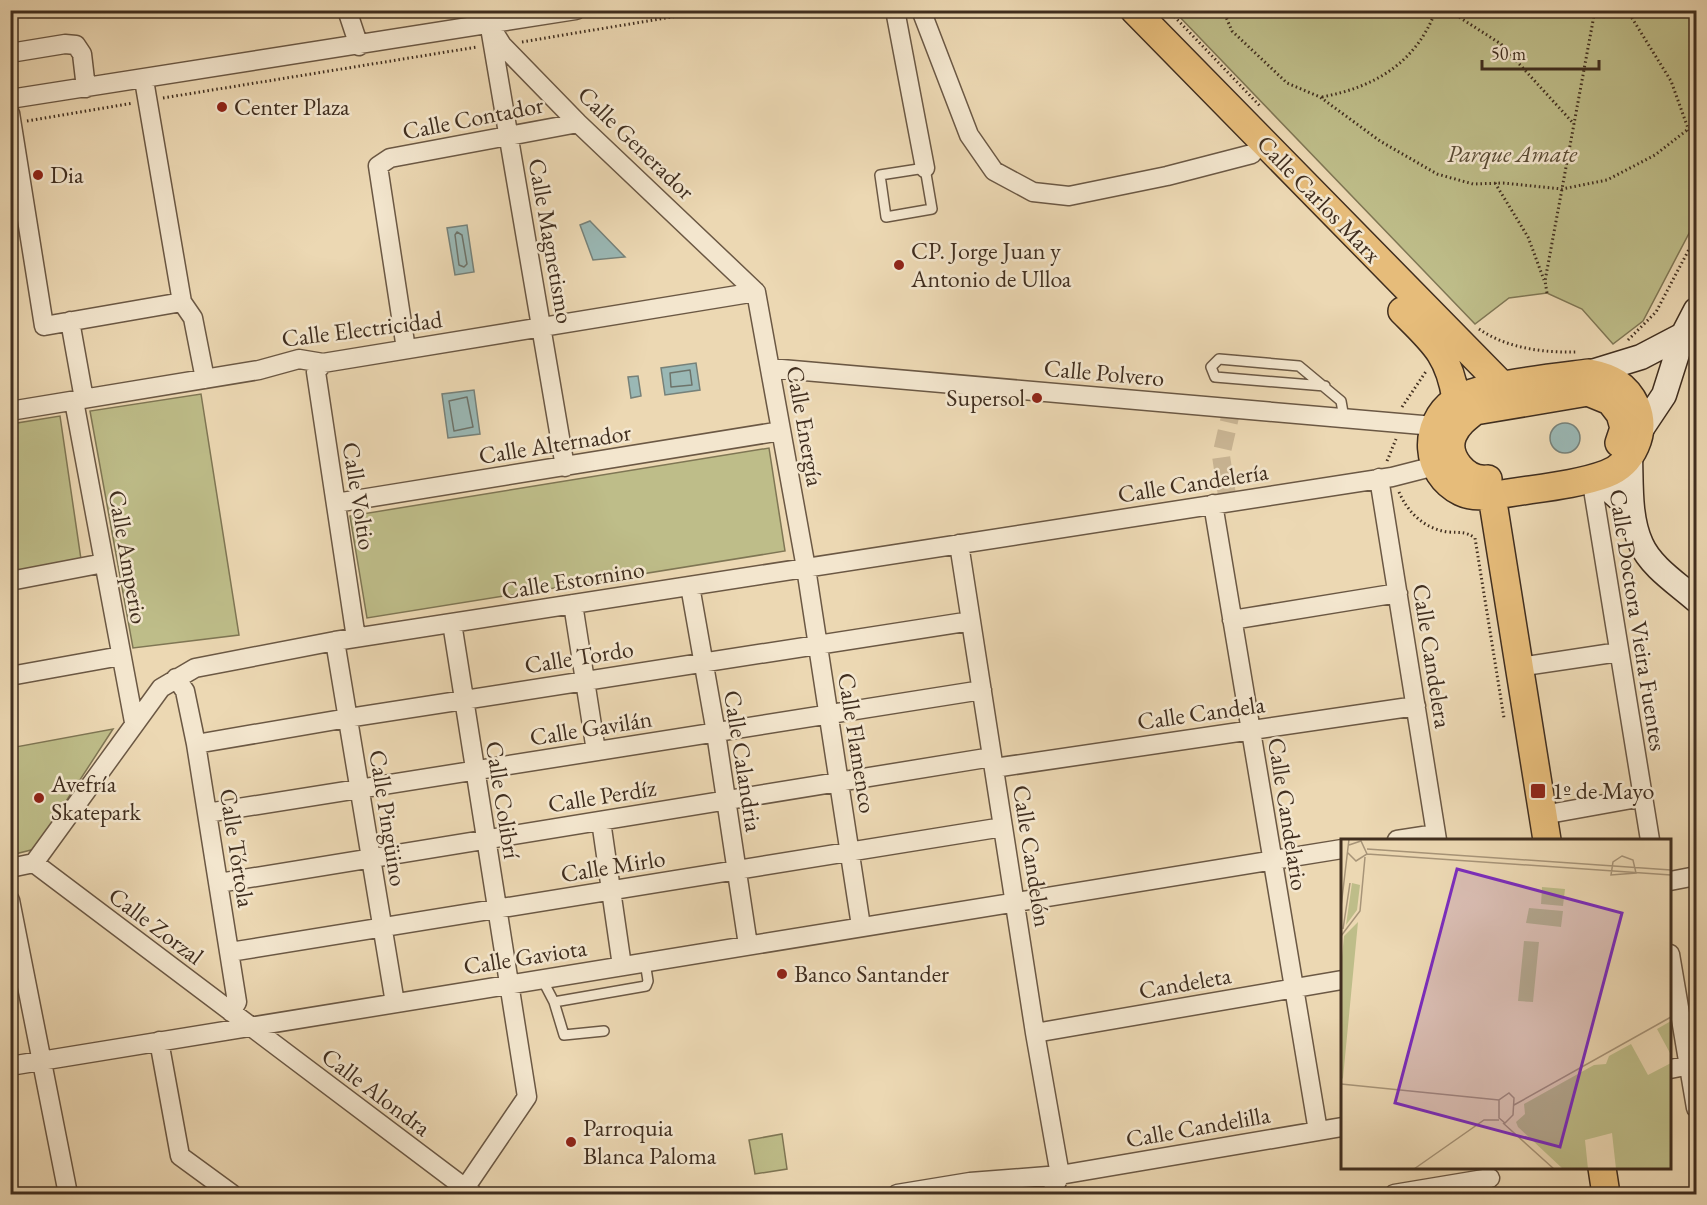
<svg xmlns="http://www.w3.org/2000/svg" width="1707" height="1205" font-family="'EB Garamond',serif">
<style>
.green{fill:#bebd89;stroke:#7f7654;stroke-width:1.5}
.water{fill:#9ab8b5;stroke:#768179;stroke-width:1.5}
.lines{fill:none;stroke-linecap:round;stroke-linejoin:round}
.shore{stroke:#6d736a;stroke-width:1.5}
.street-tunnel{stroke:#cab695;stroke-width:18;stroke-dasharray:18 9;stroke-linecap:butt}
.lane-casing{stroke:#6b5844;stroke-width:12}
.street-casing{stroke:#6b5844;stroke-width:21}
.secondary-casing{stroke:#402e1f;stroke-width:27}
.primary-casing{stroke:#402e1f;stroke-width:30}
.path{stroke:#402e1f;stroke-width:3;stroke-dasharray:1.5 3;stroke-linecap:butt}
.lane{stroke:#f3e6ce;stroke-width:9}
.street{stroke:#f3e6ce;stroke-width:18}
.secondary{stroke:#f3e6ce;stroke-width:24}
.primary{stroke:#e6bc7a;stroke-width:27}
.poi-dot{fill:#8f2418;stroke:#f3e6ce;stroke-width:2}
.labels{text-anchor:middle;stroke-width:5;stroke-linejoin:round;paint-order:stroke}
.poi-label{font-size:24px;fill:#402e1f;stroke:#f3e6ce;text-anchor:start}
.street-label{font-size:24px;fill:#402e1f;stroke:#f3e6ce}
.park-label{font-size:24px;font-style:italic;fill:#594b34;stroke:#f3e6ce}
.inset-road{fill:none;stroke:#a79478;stroke-width:1.5}
.view{fill:#7b2cbf;fill-opacity:0.15;stroke:#7b2cbf;stroke-width:3}
.inset-edge{fill:none;stroke:#402e1f;stroke-width:3}
</style>
<rect width="100%" height="100%" fill="#ecd8b3"/>
<filter id="stains"><feTurbulence type="fractalNoise" baseFrequency=".00333" numOctaves="4"/><feColorMatrix values="0 0 0 0 .2 0 0 0 0 .09 0 0 0 0 .02 0 0 0 .5 -.17"/></filter>
<radialGradient id="worn" r=".72"><stop offset=".6" stop-color="#630" stop-opacity="0"/><stop offset="1" stop-color="#630" stop-opacity=".3"/></radialGradient>
<!-- green -->
<path class="green" d="M1174 11H1696V220L1643 321 1613 344 1582 309 1547 293 1509 298 1475 324Z
M201 394 239 635 133 648 90 411Z
M60 416 83 573 11 587V424Z
M769 448 785 551 367 618 350 516Z
M113 729 35 849 11 855 10 748Z
M782 1134 787 1169 755 1174 749 1140Z"/>
<!-- water -->
<path class="water" d="M590 221 625 257 593 260 580 225Z
M467 225 474 272 455 275 447 228Z
M696 363 700 390 665 395 661 368Z
M638 376 641 396 631 398 628 377Z
M474 390 480 434 448 438 442 394Z
M1550 438a15 15 0 1 1 30 0a15 15 0 1 1-30 0Z"/>
<g class="lines">
<!-- shore -->
<path class="shore" d="M457 232 462 235 467 264 464 267 459 265 455 235Z
M690 370 692 385 671 387 670 373Z
M467 397 473 427 454 431 449 401Z"/>
<!-- street-tunnel -->
<path class="street-tunnel" d="M1228 502 1221 456 1232 408"/>
<!-- lane casing -->
<g class="lane-casing">
<path id="lane" d="M925 168 932 209 886 217 880 175Z
M1325 386 1215 377 1211 367 1219 359 1299 366 1341 401 1344 418
M542 979 554 1002 564 1035 604 1031
M554 1002 646 986 648 981 645 962"/>
</g>
<!-- street casing -->
<g class="street-casing">
<path id="street" d="M347 10 359 46
M487 10 565 467
M895 10 925 168
M921 10 969 135 994 171 1033 192 1069 196 1167 176 1252 154
M492 29 502 45 578 123 756 292
M10 53 65 44 76 45 82 54 86 88
M10 99 576 10
M10 113 44 326 182 302 144 80
M756 292 806 568 861 926
M182 302 193 318 205 379
M70 321 84 399
M406 349 378 166 390 158 578 123
M323 363 316 372 356 638
M770 368 1434 426
M74 401 134 722
M10 411 259 370 299 359 323 363 756 292
M1591 477 1650 840
M1379 478 1437 840
M336 503 781 431
M1213 504 1318 1131
M959 544 1035 1033 1060 1175
M10 581 104 563
M690 586 716 733 748 945
M573 604 596 751
M1232 620 1398 593
M452 623 527 1097 461 1194
M335 641 395 1003
M1519 667 1619 652
M10 676 121 656
M176 678 185 691 196 744 237 1002 231 1012
M196 744 348 718 971 621
M994 768 1416 706
M207 813 982 690
M1543 815 1643 797
M601 821 622 966
M1397 840 1436 834
M34 863 473 1194
M10 868 34 863 161 688 195 668 335 641 1392 477 1435 466
M1670 881 1696 876
M219 883 992 757
M10 900 68 1194
M230 952 1003 827
M1670 954 1696 1108
M1035 1033 1342 980
M159 1041 180 1156 232 1194
M10 1066 1342 849
M1670 1069 1696 1064
M897 1194 970 1182 1060 1175 1342 1127
M1051 1194 1060 1175
M1394 1194 1490 1178"/>
</g>
<!-- secondary casing -->
<g class="secondary-casing">
<path id="secondary" d="M1589 373 1641 357 1683 335
M1640 431 1664 395 1683 335 1696 310
M1630 457C1631 485 1629 518 1641 544 1651 567 1678 584 1696 600
M1595 477 1632 510"/>
</g>
<!-- primary casing -->
<g class="primary-casing">
<path id="primary" d="M1134 10 1504 387
M1402 311C1433 342 1449 354 1456 399
M1589 373C1611 377 1626 385 1636 406 1647 432 1633 464 1606 474 1574 486 1527 489 1492 496 1482 496 1471 497 1461 492 1424 474 1422 424 1454 401 1476 385 1559 377 1589 373Z
M1488 479C1466 482 1444 456 1453 435 1458 424 1466 418 1475 411L1588 392 1610 401 1620 414 1624 428 1619 443
M1492 496 1547 840
M1602 1168 1606 1194"/>
</g>
<!-- path -->
<path class="path" d="M1168 10 1260 106
M1223 10 1232 31 1287 83 1320 97 1380 141 1437 174 1473 184 1503 183 1562 189 1607 180 1655 155 1696 123
M1448 10 1501 44 1574 124
M1627 10 1671 81 1689 131
M522 42 713 10
M1322 97C1375 87 1416 63 1436 10
M163 98 477 47
M27 121 133 103
M1495 183 1528 237 1544 280
M1547 293 1545 281 1595 10
M1479 329C1506 348 1544 353 1576 352
M1628 340 1656 312 1696 236
M1402 407 1427 370
M1387 461 1396 439
M1399 492C1408 513 1425 529 1448 532 1460 533 1465 531 1475 538L1504 718"/>
<!-- lane -->
<use href="#lane" class="lane"/>
<!-- street -->
<use href="#street" class="street"/>
<!-- secondary -->
<use href="#secondary" class="secondary"/>
<!-- primary -->
<use href="#primary" class="primary"/>
</g>
<!-- markers -->
<g class="poi-dot">
<circle cx="222" cy="107" r="6"/>
<circle cx="38" cy="175" r="6"/>
<circle cx="899" cy="265" r="6"/>
<circle cx="1037" cy="398" r="6"/>
<rect x="1530" y="783" width="16" height="16" rx="3"/>
<circle cx="39" cy="798" r="6"/>
<circle cx="782" cy="974" r="6"/>
<circle cx="571" cy="1142" r="6"/>
</g>
<g class="labels">
<!-- poi labels -->
<g class="poi-label">
<text x="234" y="115">Center Plaza</text>
<text x="50" y="183">Dia</text>
<text x="911" y="259">CP. Jorge Juan y<tspan x="911" dy="28">Antonio de Ulloa</tspan></text>
<text x="1025" y="406" text-anchor="end">Supersol</text>
<text x="51" y="792">Avefría<tspan x="51" dy="28">Skatepark</tspan></text>
<text x="1552" y="799">1º de Mayo</text>
<text x="794" y="982">Banco Santander</text>
<text x="583" y="1136">Parroquia<tspan x="583" dy="28">Blanca Paloma</tspan></text>
</g>
<!-- street labels -->
<g class="street-label">
<text transform="translate(473 118) rotate(-11)" y="8">Calle Contador</text>
<text transform="translate(636 143) rotate(44)" y="8">Calle Generador</text>
<text transform="translate(1319 199) rotate(46)" y="8">Calle Carlos Marx</text>
<text transform="translate(551 241) rotate(80)" y="8">Calle Magnetismo</text>
<text transform="translate(362 329) rotate(-7)" y="8">Calle Electricidad</text>
<text transform="translate(1104 373) rotate(5)" y="8">Calle Polvero</text>
<text transform="translate(805 426) rotate(80)" y="8">Calle Energía</text>
<text transform="translate(555 444) rotate(-9)" y="8">Calle Alternador</text>
<text transform="translate(1193 483) rotate(-9)" y="8">Calle Candelería</text>
<text transform="translate(359 496) rotate(81)" y="8">Calle Voltio</text>
<text transform="translate(128 557) rotate(80)" y="8">Calle Amperio</text>
<text transform="translate(573 580) rotate(-9)" y="8">Calle Estornino</text>
<text transform="translate(1638 620) rotate(81)" y="8">Calle Doctora Vieira Fuentes</text>
<text transform="translate(1432 656) rotate(81)" y="8">Calle Candelera</text>
<text transform="translate(579 657) rotate(-9)" y="8">Calle Tordo</text>
<text transform="translate(1201 713) rotate(-8)" y="8">Calle Candela</text>
<text transform="translate(591 728) rotate(-9)" y="8">Calle Gavilán</text>
<text transform="translate(857 743) rotate(81)" y="8">Calle Flamenco</text>
<text transform="translate(743 761) rotate(81)" y="8">Calle Calandria</text>
<text transform="translate(602 796) rotate(-9)" y="8">Calle Perdíz</text>
<text transform="translate(503 800) rotate(81)" y="8">Calle Colibrí</text>
<text transform="translate(1288 814) rotate(81)" y="8">Calle Candelario</text>
<text transform="translate(388 818) rotate(81)" y="8">Calle Pingüino</text>
<text transform="translate(237 848) rotate(81)" y="8">Calle Tórtola</text>
<text transform="translate(1032 856) rotate(81)" y="8">Calle Candelón</text>
<text transform="translate(613 866) rotate(-9)" y="8">Calle Mirlo</text>
<text transform="translate(156 926) rotate(37)" y="8">Calle Zorzal</text>
<text transform="translate(525 957) rotate(-9)" y="8">Calle Gaviota</text>
<text transform="translate(1185 983) rotate(-10)" y="8">Candeleta</text>
<text transform="translate(376 1092) rotate(37)" y="8">Calle Alondra</text>
<text transform="translate(1198 1127) rotate(-10)" y="8">Calle Candelilla</text>
</g>
<!-- park labels -->
<g class="park-label">
<text x="1512" y="162">Parque Amate</text>
</g>
</g>
<!-- overview -->
<g transform="translate(1341 839)">
<rect width="330" height="330" fill="#ecd8b3"/>
<path d="M11 44 19 46 16 71 5 86ZM201 48 224 50 222 67 200 65ZM188 69 222 72 220 88 185 84ZM17 83 2 239 0 241V128L3 97ZM183 102 198 103 192 163 177 162ZM330 182V216L316 190ZM290 205 307 236 330 224V330H275L271 294 244 301 247 330H222L177 288 175 283 184 275 183 265 253 226 265 225 268 217Z" fill="#bebd89"/>
<path class="inset-road" d="M26 10 330 31M6 13 15 22 26 15 20 2 8 6M26 15 330 36M281 17 292 21 295 34 270 36 272 23ZM0 68 8 0M2 90 9 44M0 97 19 72 24 18M0 245 158 261M168 254 173 259 172 276 164 284 158 279V261ZM173 266 330 178M162 284 213 330M73 330 143 281H158"/>
<path class="view" d="M116 30 281 74 219 308 54 264Z"/>
<rect width="330" height="330" class="inset-edge"/>
</g>
<!-- margin -->
<rect width="1707" height="1205" fill="none" stroke="#ecd8b3" stroke-width="36"/>
<rect x="12" y="12" width="1683" height="1181" fill="none" stroke="#402e1f" stroke-width="3"/>
<rect x="18" y="18" width="1671" height="1169" fill="none" stroke="#402e1f" stroke-width="1.5"/>
<!-- scale -->
<path d="M1482 60v9h117v-9" fill="none" stroke="#402e1f" stroke-width="3"/>
<text x="1491" y="60" font-size="18" fill="#402e1f" stroke="#f3e6ce" stroke-width="4.5" paint-order="stroke">50 m</text>
<rect width="100%" height="100%" filter="url(#stains)"/>
<rect width="100%" height="100%" fill="url(#worn)"/>
</svg>
